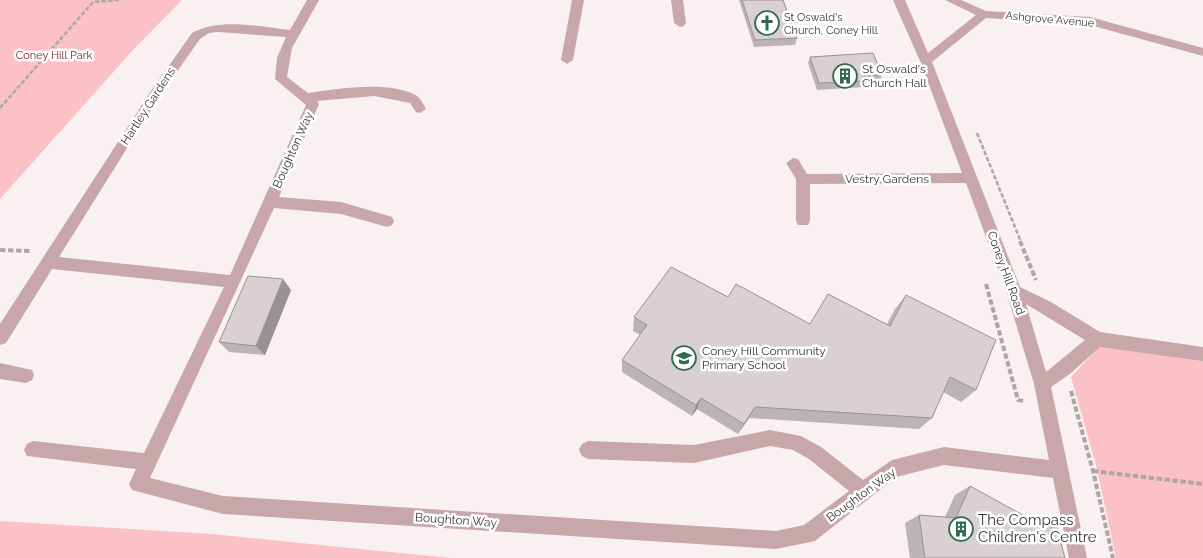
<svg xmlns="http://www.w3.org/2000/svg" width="1203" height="558" font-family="Raleway,sans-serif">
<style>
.green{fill:#fcc1c6}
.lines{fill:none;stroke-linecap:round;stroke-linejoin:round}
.path-far1{stroke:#ada6a7;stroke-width:2.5;stroke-dasharray:4.5 2;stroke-linecap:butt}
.path{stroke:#ada6a7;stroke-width:4;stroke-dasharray:5.5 2.5;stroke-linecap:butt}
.minor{fill:#c7a7a9;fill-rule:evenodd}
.wall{fill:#bbb4b4}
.shaded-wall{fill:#989292}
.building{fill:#d9d1d1;stroke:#989292}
.labels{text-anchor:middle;stroke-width:5;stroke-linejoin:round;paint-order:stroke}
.far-poi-label{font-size:11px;fill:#3a3637;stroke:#fff;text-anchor:start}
.far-street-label{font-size:11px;fill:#3a3637;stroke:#fff}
.far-park-label{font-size:11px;fill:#792736;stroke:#fff}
.poi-label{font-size:12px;fill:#3a3637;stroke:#fff;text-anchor:start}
.street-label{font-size:12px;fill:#3a3637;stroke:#fff}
.near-poi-label{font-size:15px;fill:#3a3637;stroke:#fff;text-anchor:start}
</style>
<rect width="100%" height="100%" fill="#f9f0f1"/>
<!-- green -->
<path class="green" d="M0 0H182L132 51 0 199Z
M1100 346 1203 358V558H1116L1096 465 1071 377Z
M0 521 212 534 450 558H0Z"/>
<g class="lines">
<!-- path-far1 -->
<path class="path-far1" d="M0 108 93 2 119 0
M977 133 1021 242"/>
<!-- path -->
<path class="path" d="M1020 241 1036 280
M0 250 31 251
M986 284 1018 400 1024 401
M1071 391 1093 471 1113 558
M1093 471 1203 484"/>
<!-- minor -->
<path class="minor" d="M307 0H319L292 48 287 77 308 93C338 89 389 80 417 96 421 99 424 105 426 109L420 113 416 112 410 103 374 96 317 101 319 104 279 197 341 202 392 217 394 221 392 225 387 227 341 214 274 208 150 478 223 496 776 531 804 525 849 491 809 459 793 450 770 446 694 463 588 459 582 456 579 450 582 444 588 441 694 445 770 430 801 436 821 447 863 480 892 460 944 447 1049 460 1034 384 1006 291 966 183 810 184V221L808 225H798L796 221V179L786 163 793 158 798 159 807 174 962 173 920 61 893 0H905L928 53 976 15 945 0H961L986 11 1090 17 1203 48V56L1090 25 986 18 932 62 1020 287 1051 302 1100 332 1203 347V361L1100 347 1071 373 1051 387 1087 558H1069L1053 478 944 465 896 477 815 541 776 549 223 514 132 490 129 484 136 469 27 456 24 450 27 444 33 441 144 453 224 287 52 269 6 343 0 345V324L151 91 192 33C220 17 259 27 290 30ZM218 32 286 37 277 58 275 79 306 105 230 275 59 257 159 97 200 39 209 33ZM1026 304 1085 340 1046 372Z
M572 0H584L573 60 567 64 561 60Z
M671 0H683L686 23 684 26 680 27 674 23Z
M0 363 32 370 34 375 32 380 26 383 0 379Z"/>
</g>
<!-- wall -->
<path class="wall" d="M739 0H783L797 38 795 45 754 47Z
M810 57 882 75 879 82 865 83 863 87 817 90 808 63Z
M291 290 265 355 229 352 219 342Z
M906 295 976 390 961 402 943 392 932 418 919 429 749 418 738 434 697 409 692 416 622 372V360L640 335 633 331 634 317 728 297 810 324H887L895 309Z
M970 486 1065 558H910L905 523 919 515 945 517 955 495Z"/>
<!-- shaded-wall -->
<path class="shaded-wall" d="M283 279 291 290 265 355 256 346Z
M701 398 697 409 692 416 696 405Z
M755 407 749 418 738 434 744 424Z"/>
<!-- building -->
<path class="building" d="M742 0H783L797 38 755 40Z
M873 53 882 75 864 76 866 81 819 83 810 57Z
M671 267 728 297 736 284 810 324 828 294 890 326 906 295 996 340 976 390 950 377 932 418 755 407 744 424 701 398 696 405 622 360 647 325 634 317Z
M248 276 283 279 256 346 219 342Z
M970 486 1041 525 1057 528 1065 558H925L919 515 956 518Z"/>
<!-- icons -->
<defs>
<g id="church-ring" transform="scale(1.25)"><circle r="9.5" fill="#fff" stroke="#316951" stroke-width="1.5"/><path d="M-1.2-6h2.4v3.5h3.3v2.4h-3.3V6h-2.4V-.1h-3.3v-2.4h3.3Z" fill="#316951"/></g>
<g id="building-ring" transform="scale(1.25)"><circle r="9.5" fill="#fff" stroke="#316951" stroke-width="1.5"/><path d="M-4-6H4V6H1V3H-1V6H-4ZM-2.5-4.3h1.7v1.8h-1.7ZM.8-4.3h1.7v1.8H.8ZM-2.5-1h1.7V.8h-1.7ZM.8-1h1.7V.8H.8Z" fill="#316951"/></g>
<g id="school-ring" transform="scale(1.25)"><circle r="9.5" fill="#fff" stroke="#316951" stroke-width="1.5"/><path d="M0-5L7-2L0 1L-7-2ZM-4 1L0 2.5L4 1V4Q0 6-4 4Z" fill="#316951"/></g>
</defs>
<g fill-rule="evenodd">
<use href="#church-ring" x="767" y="23"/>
<use href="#building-ring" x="845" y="76"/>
<use href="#school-ring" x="684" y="358"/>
<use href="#building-ring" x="961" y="529"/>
</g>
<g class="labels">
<!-- far-poi labels -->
<g class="far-poi-label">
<text x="784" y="21">St Oswald's<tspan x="784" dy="13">Church, Coney Hill</tspan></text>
</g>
<!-- far-street labels -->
<g class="far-street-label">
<text transform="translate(1050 19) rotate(5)" y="4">Ashgrove Avenue</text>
</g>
<!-- far-park labels -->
<g class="far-park-label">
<text x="54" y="59">Coney Hill Park</text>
</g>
<!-- poi labels -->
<g class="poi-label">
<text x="862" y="73">St Oswald's<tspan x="862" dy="14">Church Hall</tspan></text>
<text x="702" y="355">Coney Hill Community<tspan x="702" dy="14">Primary School</tspan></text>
</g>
<!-- street labels -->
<g class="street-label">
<text transform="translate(148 106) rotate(-57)" y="4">Hartley Gardens</text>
<text transform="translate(293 150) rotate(-66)" y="4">Boughton Way</text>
<text x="887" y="183">Vestry Gardens</text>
<text transform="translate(1006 273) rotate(70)" y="4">Coney Hill Road</text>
<text transform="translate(861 495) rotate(-36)" y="4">Boughton Way</text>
<text transform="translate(456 520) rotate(4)" y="4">Boughton Way</text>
</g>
<!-- near-poi labels -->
<g class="near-poi-label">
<text x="978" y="525">The Compass<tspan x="978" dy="17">Children's Centre</tspan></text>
</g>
</g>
</svg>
